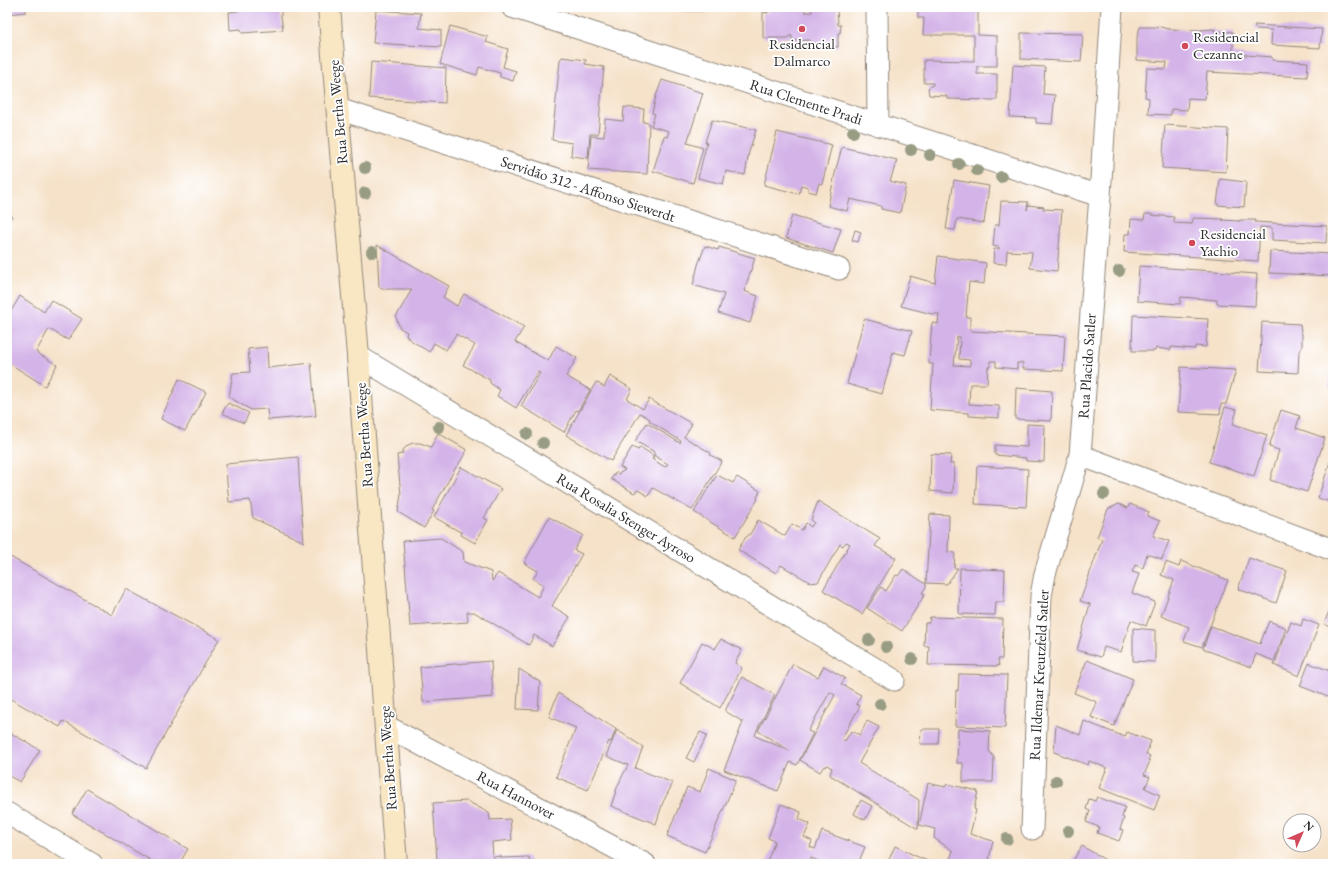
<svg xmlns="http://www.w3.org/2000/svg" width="1340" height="871" font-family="'EB Garamond',serif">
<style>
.building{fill:#d4b3e8;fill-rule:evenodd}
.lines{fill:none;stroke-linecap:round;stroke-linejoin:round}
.street-casing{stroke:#90867a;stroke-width:23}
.secondary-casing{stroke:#90867a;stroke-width:24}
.street{stroke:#fff;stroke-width:21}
.secondary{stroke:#f9e7c3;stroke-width:22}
.tree{fill:#979c83}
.poi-dot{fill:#d1495b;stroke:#fff;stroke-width:1.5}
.labels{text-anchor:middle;stroke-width:3.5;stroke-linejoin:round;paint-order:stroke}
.poi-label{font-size:15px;fill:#2b2b2b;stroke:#fff;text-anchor:start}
.street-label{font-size:15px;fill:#2b2b2b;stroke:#fff}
</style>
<rect width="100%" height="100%" fill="#fff"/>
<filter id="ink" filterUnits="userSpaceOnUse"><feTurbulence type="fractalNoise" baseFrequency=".025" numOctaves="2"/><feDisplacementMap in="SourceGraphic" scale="8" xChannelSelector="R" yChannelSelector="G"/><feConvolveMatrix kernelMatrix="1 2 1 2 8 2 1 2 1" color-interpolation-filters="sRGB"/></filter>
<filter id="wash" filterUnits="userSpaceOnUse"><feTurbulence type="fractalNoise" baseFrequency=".012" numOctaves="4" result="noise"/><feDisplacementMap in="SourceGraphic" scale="16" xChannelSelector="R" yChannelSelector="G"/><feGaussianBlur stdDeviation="0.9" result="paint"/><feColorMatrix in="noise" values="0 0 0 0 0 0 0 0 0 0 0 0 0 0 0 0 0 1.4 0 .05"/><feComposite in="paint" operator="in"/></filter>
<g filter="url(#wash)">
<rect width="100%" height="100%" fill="#f6e2c9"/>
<g id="blocks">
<!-- building -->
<path class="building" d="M7 7H25L26 12 8 14Z
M238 7H281V16L283 30 242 33 241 29 230 30 229 12 238 11Z
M681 7H704V11H680Z
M767 7H805V12H812V7H837L838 25H841L840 33H838V47L810 48V40L792 41V36H789L788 38H763V12L768 13Z
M918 7H978V35L997 36V66H977V74H997V100L947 99V96L929 95 928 88 933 85V83H924V60L974 61V35H923L924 18H918Z
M376 10 421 13 419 28 441 30V47L373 43Z
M1254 25 1322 29 1320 48 1271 45 1272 30 1256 29Z
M450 26 488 37 486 42 508 49 503 67 516 71 513 81 500 77V73L479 67 477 75 440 64Z
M1157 26 1168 29 1201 30 1214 29V31L1233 32V54L1272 57V60L1308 62 1307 77 1207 72 1205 99 1188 98 1187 110 1171 109V115L1148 114 1149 98 1145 97 1147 68 1166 69 1167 62 1137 60V37L1140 27H1156Z
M1021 33 1083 34 1081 62 1021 59Z
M562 57 586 60 585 64 604 67 598 134H590L588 158 571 156 572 143 552 140 560 60Z
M371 62 446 68 445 103 369 98Z
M1013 65 1045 67 1043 94 1055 95 1052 124 1036 123V118L1010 117Z
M662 80 703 93 687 143 703 148 693 183 653 171 664 136 667 137 669 131 651 126 655 114 652 113 656 96Z
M624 107 644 109 643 122 649 123 647 174 588 170 591 136 604 137 605 119 623 121Z
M712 120 756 130 749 152 745 175 726 171 723 184 698 178 707 142H705Z
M1165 125 1228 129 1226 172 1162 168Z
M777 132 832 145 822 184 819 183 816 193 808 191V187L801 185 799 194 764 185Z
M842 147 897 160 890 181 906 185 900 213 881 209V206L850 199 847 211 828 206 836 169Z
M1220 179 1246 182 1244 207 1217 205Z
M954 180 989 186 984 223 957 219 955 230 946 229Z
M1001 201 1028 202 1027 210 1028 205 1044 207 1043 209 1062 210 1057 271 1030 268 1032 252 1007 251 1006 264 993 263 994 249H999V247L993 246 995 225H999Z
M7 213 12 216 7 224Z
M1145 214H1151V215L1174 217V223L1192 224 1193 218 1223 219 1222 220 1240 221V220H1256L1255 222 1327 226 1326 243 1272 240V228L1260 227 1258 261 1124 252 1125 234H1130L1131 219 1144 220Z
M792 215 841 229 833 253 786 238Z
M855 230 861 232 858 242 852 240Z
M377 245 449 286 443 297 457 306 464 294 524 327 515 342 548 361 556 346 577 358 566 376 590 390 578 411 576 410 564 432 521 406 540 373 538 372 516 408 497 396 500 390 490 383V380L463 365 475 345 456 334 446 350 434 343 429 352 409 339 406 335 407 332 400 328 396 317 412 289H382L379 287Z
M705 246 718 250 719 247 755 258 744 291 758 296 750 323 718 313 724 294 693 285 698 265Z
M1270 251 1333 254 1332 276 1269 273Z
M938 256 986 263 984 284 969 282 966 317H970V331L1065 336 1063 371 1023 369V363H1017V369L996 367V361H990V367H988L987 384H970L969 404 999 406V418L969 416V413L930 410 933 364H929L931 334 932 323 938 324 939 314H932L901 306 910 276 935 283ZM957 337H960L959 359 970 360V366L954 365Z
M1139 266 1257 274 1255 306 1217 304V300L1181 297 1180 304 1137 301Z
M20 296 44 312 51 300 82 319 68 340 49 329 36 352 57 365 45 386 7 362V318Z
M1133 315 1208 319 1206 347 1195 346V349L1171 347V350L1156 348 1155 351H1132Z
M864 319 912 331 905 355 893 352 882 394 847 384Z
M1262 322 1300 324 1301 332 1302 334V348L1299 352 1298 373 1259 371Z
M267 347 268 368 311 363 316 416 268 420 267 409 251 410 229 397 233 373 250 372 248 349Z
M1181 367 1236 370 1226 404H1221L1220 414 1178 412Z
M1331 374 1333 375V388L1329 387Z
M610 376 632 389 627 399 643 409 649 399 692 424 684 437 711 453 710 455 722 461 692 510 653 488 648 496 638 490 634 493 611 479 616 472 618 474 625 470 620 467 632 447 638 450 640 447 654 456 652 459 665 467 668 464 655 456 653 451 635 441 647 423 680 443 681 441 649 421 650 419 640 413 611 461 566 435 596 382 604 387Z
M179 379 206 392 194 416H193L185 431 161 419Z
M1016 388 1052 391 1051 421 1015 419Z
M228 403 249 413 244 423 222 413Z
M1225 407 1237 410 1233 424 1267 435 1254 476 1209 462Z
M1281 410 1300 416 1296 428 1325 438 1307 492 1270 480 1279 450 1269 447Z
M1027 424 1045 425 1044 462 1026 461V458L995 455V445L1027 447Z
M438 433 467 450 457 467H456L432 510 434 511 424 528 398 512 401 495 397 455 402 454 403 450 408 445 413 443H420L431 447Z
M1333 453V503L1318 498Z
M931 454 951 455 950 464H954L953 493 930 491Z
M298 457 300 492 304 542 253 518 250 500 229 502 227 482 226 464Z
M977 466 1028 469 1026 507 975 504Z
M461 467 501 489 484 518 488 520 475 543 461 535 462 533 434 517Z
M717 475 733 483 737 477 760 491 757 498 758 499 735 537 694 512 706 492Z
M818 501 880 539 875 546 896 558 862 614 823 590 850 544 846 542 843 546 840 544 818 582 811 583 781 565 776 573 738 550 745 538 750 534 758 520 785 536 792 524 802 530 806 523 811 527 814 522 811 520Z
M1119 504 1128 508 1130 504 1149 512 1147 516 1160 521 1153 536 1169 541 1162 559 1147 554 1143 568 1135 565 1132 572 1139 574 1132 593 1155 602 1146 626 1131 620 1121 652 1104 647 1101 657 1077 650 1090 604 1080 601 1102 539 1097 537 1108 509Z
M930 514 949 515 948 552 955 553 954 568H958L947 584 926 583Z
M549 517 583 535 574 550 582 554 552 606 570 617 552 646 534 635 529 645 474 612H467L468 622 410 626 403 541 441 538 463 552 464 562 491 572 492 581 498 573 538 597 544 585 533 579 538 571 524 563Z
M7 555 112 615 126 589 219 639 146 768 63 721 60 727 7 697Z
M1249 558 1287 571 1276 603 1238 589Z
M1181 561 1228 580 1202 647 1184 641 1189 627 1161 616 1174 580 1161 575 1166 562 1179 567Z
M960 568 1005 570 1004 602H996L995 615 959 614Z
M903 569 926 584V587L922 593 925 594 902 631 867 608 881 587 886 591 896 575 898 576Z
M1333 601V628L1324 624Z
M930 617 1003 619 1002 659H998L999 666 928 665 929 646H924L925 623H929Z
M1303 619 1319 625 1299 676 1274 665 1291 622 1301 626Z
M1269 621 1286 628 1274 661 1256 654 1251 667 1203 649 1211 626 1260 644Z
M1133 628 1155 630V662L1133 661Z
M721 639 742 650 735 663 742 668 720 708 680 683 702 642 715 649Z
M1087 660 1133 679 1114 726 1091 717 1097 702 1074 693Z
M491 661 493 697 423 702 420 667Z
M1309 663 1333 672V699L1300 686Z
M793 664 818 677 824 666 845 678 841 684 861 695 856 704 860 706 842 738 845 741 851 731 860 735 867 721 879 727 859 763 919 800 918 829 830 775 832 768 827 765 826 767 824 766 820 772 800 760 835 695 830 692 808 731 813 733 797 765 790 762 778 791 724 770 743 722 725 711 742 677 775 695 757 730 755 736 790 751 758 731Z
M519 669 540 682 538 710 517 709Z
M959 674 1007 675 1005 728 955 726 956 690 958 691Z
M558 693 616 729 611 742 609 741 588 790 556 777 576 728 549 717Z
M1084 721 1125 737 1127 732 1151 741 1146 754 1150 756 1148 760 1150 761 1144 775 1150 777 1145 788 1160 795 1154 810 1099 788 1107 768 1089 761 1088 765 1054 752 1056 725 1080 735Z
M921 729H939L938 744H920Z
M958 729 990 731 989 751 994 757 993 782H963V763H957Z
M617 730 643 747 635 768 673 783 663 802 656 824 611 806 618 785 628 765 606 756Z
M7 731 40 750 20 782 7 775Z
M700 732 707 735 694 762 686 758Z
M709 768 736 780 705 852 667 836 687 787 700 792Z
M928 783 945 787 947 784 978 791 974 809 976 810 970 834 993 841 988 864H948L953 851 934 838 935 829 919 825Z
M87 789 188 849 179 864H157L72 814Z
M1097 797 1125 807 1122 817 1124 818 1120 829 1123 830 1119 841 1097 833 1099 827 1086 822 1090 811 1086 809 1089 799 1095 801Z
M861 800 872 806 865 820 854 814Z
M467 801 489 813 490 820 510 819 512 840 492 842 493 857 501 856V858L529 857 530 864H439L438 860H437L433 803Z
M781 804 801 812 799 819 810 824 804 837 812 841 810 847 815 849 822 831 865 847 858 864H826L811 858 808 864H766L775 841 768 838Z
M895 846 918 857 935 864H887Z
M1082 846 1112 864H1071Z"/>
</g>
</g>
<g filter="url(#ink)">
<use href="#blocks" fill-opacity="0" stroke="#90867a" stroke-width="1"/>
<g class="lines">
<!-- street casing -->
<g class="street-casing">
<path id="street" d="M512 7 1100 196
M877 7 878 125
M1112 7 1100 196 1080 455 1333 550
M338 109 839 269
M358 356 894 680
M386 726 645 864
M7 813 92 864
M1032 829 1041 596 1045 574 1080 455"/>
</g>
<!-- secondary casing -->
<g class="secondary-casing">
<path id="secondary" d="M329 7 358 356 396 864"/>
</g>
<!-- street -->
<use href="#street" class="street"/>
<!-- secondary -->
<use href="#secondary" class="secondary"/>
</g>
<!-- trees -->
<g class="tree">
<circle cx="853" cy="132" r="6"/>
<circle cx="911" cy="150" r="6"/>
<circle cx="930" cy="155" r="6"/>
<circle cx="959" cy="164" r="6"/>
<circle cx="365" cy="168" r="6"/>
<circle cx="977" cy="170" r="6"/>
<circle cx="1001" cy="177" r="6"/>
<circle cx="365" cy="193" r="6"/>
<circle cx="372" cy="252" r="6"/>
<circle cx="1119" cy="271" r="6"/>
<circle cx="439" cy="427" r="6"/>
<circle cx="527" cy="434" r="6"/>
<circle cx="543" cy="443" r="6"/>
<circle cx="1104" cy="494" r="6"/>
<circle cx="869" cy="640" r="6"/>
<circle cx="886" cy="647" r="6"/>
<circle cx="912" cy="659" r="6"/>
<circle cx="880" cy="704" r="6"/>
<circle cx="1056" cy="781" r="6"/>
<circle cx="1068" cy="831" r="6"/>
<circle cx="1007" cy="839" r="6"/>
</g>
</g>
<!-- markers -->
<g class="poi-dot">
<circle cx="802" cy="29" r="4"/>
<circle cx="1185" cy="46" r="4"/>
<circle cx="1192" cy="243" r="4"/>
</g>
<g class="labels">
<!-- poi labels -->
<g class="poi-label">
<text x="1193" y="42">Residencial<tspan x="1193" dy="17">Cezanne</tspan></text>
<text x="802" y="49" text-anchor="middle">Residencial<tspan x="802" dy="17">Dalmarco</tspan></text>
<text x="1200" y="239">Residencial<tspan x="1200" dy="17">Yachio</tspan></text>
</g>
<!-- street labels -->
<g class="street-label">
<text transform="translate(806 102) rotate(18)" y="5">Rua Clemente Pradi</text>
<text transform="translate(338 112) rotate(-95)" y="5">Rua Bertha Weege</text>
<text transform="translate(588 189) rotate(18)" y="5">Servidão 312 - Affonso Siewerdt</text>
<text transform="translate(1087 366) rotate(-86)" y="5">Rua Placido Satler</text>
<text transform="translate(364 435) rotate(-94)" y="5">Rua Bertha Weege</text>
<text transform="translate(626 518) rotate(31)" y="5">Rua Rosalia Stenger Ayroso</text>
<text transform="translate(1039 675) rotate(-87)" y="5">Rua Ildemar Kreutzfeld Satler</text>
<text transform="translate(388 758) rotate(-94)" y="5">Rua Bertha Weege</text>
<text transform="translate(516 795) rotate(28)" y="5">Rua Hannover</text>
</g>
</g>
<!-- margin -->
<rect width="1340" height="871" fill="none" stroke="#fff" stroke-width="24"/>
<!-- north arrow -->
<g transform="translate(1302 833) rotate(45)"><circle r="19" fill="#ffffff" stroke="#aaaaaa"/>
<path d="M0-3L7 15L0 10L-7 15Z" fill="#d1495b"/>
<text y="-6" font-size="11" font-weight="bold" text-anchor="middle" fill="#2b2b2b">N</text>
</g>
</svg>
